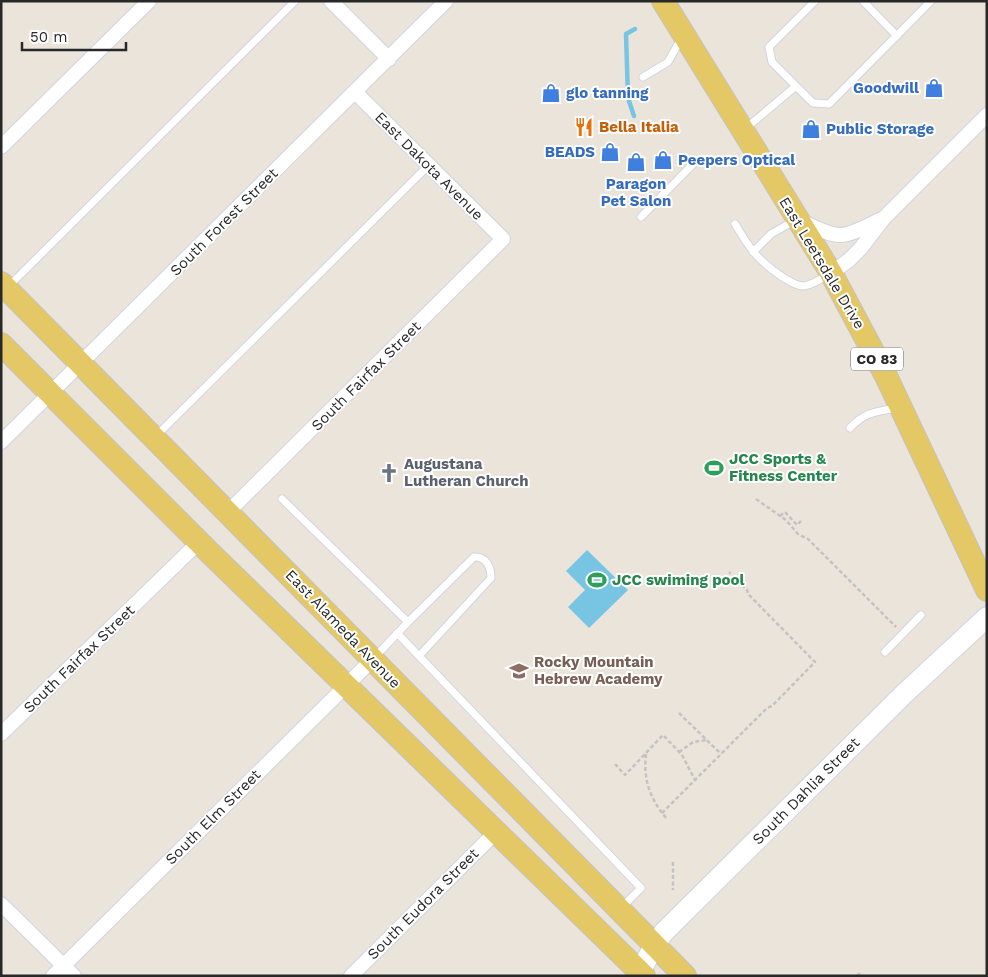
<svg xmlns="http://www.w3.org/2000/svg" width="988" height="977" font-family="'Work Sans',sans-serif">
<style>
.water{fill:#77c5e3}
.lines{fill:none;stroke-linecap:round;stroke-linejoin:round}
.stream{stroke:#77c5e3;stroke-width:4.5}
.lane-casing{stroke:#d1d4e0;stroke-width:9}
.street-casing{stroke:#d1d4e0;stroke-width:16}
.secondary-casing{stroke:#d1d4e0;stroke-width:22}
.primary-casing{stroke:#c3c3c3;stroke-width:24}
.path{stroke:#c3c3c3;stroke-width:2.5;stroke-dasharray:4 2.5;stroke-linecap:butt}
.lane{stroke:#fff;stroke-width:7}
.street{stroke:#fff;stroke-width:14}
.secondary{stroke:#fff;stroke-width:20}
.primary{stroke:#e4c866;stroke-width:22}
.labels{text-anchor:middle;stroke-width:4;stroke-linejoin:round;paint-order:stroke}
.shield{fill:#fff;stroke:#686868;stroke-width:1}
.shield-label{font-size:14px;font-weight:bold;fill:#282828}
.shop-label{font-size:15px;font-weight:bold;fill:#366cbe;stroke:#fff;text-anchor:start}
.food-label{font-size:15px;font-weight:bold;fill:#c56008;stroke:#fff;text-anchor:start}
.street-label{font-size:15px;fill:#282828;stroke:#fff}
.leisure-label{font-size:15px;font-weight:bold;fill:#27864d;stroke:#fff;text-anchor:start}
.worship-label{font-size:15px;font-weight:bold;fill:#5b616d;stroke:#fff;text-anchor:start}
.education-label{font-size:15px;font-weight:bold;fill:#785e54;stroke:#fff;text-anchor:start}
</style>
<rect width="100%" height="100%" fill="#eae4db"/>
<!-- water -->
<path class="water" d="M587 550 628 590 589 628 568 607 585 590 566 571Z"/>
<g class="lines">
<!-- stream -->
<path class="stream" d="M634 116 628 98 626 34 635 29"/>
<!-- lane casing -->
<g class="lane-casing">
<path id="lane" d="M815 1 769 47 772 62 813 103 829 104 931 1
M863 1 897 36
M643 77 668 62 681 39
M745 129 796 86
M641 217 695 162
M735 224C741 233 746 243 753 251 761 262 790 286 804 286 813 285 821 279 829 274
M753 252 771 234 794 221
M8 287 295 1
M850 428C866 411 876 412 898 408
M156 436 429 165
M282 499 408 622 375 657
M408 622 474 557C486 556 491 567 491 578L419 656
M397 633 641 888 621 908
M885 652 921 615"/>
</g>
<!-- street casing -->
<g class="street-casing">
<path id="street" d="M331 1 389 59
M1 147 149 1
M799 220C811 225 827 235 840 235 853 235 872 223 884 218
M831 273 849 260 861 248 884 218 987 115
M1 442 446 1
M228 512 503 239 355 92
M1 734 199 542
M1 904 74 976
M53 976 373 659
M351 976 496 832"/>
</g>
<!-- secondary casing -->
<g class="secondary-casing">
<path id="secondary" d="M640 972 654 946 664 932 905 693 987 617"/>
</g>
<!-- primary casing -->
<g class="primary-casing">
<path id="primary" d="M663 1 831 273 886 376 987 590
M1 283 685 976
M1 344 209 552 644 976"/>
</g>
<!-- path -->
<path class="path" d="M756 499 786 520 798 534 808 539 896 627
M780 516 785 512 797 525 801 521
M679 713 721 754
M679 752 693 742 706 740
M646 754C643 780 650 799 667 819
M615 764 625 775 663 735 682 755 695 780
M662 813 767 708 772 706 815 662 748 594 747 590 729 572
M673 862V890
M857 976 860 973"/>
<!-- lane -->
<use href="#lane" class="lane"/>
<!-- street -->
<use href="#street" class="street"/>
<!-- secondary -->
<use href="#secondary" class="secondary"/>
<!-- primary -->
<use href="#primary" class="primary"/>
</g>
<!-- icons -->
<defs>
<g id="shop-bare" transform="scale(1.5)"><path d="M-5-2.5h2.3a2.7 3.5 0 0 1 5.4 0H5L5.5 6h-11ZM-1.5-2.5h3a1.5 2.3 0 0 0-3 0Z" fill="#3f7fe0" stroke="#fff" stroke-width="2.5" paint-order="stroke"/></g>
<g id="restaurant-bare" transform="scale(1.5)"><path d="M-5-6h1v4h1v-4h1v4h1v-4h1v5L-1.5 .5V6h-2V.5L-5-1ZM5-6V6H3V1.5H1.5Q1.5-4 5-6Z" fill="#e8710a" stroke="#fff" stroke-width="2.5" paint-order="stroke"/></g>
<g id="stadium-bare" transform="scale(1.5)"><path d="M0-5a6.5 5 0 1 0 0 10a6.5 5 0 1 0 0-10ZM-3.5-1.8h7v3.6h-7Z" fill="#2e9e5b" stroke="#fff" stroke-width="2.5" paint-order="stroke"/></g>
<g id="church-bare" transform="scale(1.5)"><path d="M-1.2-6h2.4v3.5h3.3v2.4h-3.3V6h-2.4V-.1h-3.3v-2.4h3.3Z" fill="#6b7280" stroke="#fff" stroke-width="2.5" paint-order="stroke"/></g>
<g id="school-bare" transform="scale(1.5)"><path d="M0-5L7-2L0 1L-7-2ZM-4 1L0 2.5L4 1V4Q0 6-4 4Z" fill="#8d6e63" stroke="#fff" stroke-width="2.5" paint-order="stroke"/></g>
</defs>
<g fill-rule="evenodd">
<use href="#shop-bare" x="934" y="88"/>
<use href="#shop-bare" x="551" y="93"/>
<use href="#restaurant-bare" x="584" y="127"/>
<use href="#shop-bare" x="811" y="129"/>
<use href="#shop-bare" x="610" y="152"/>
<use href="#shop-bare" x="663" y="160"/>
<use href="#shop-bare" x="636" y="162"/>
<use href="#stadium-bare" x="714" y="468"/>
<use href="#church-bare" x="389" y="473"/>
<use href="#stadium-bare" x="597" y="580"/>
<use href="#school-bare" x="519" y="671"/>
</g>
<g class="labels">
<!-- shield labels -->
<rect class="shield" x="851" y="347.5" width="52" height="23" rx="4"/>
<g class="shield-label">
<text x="877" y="364">CO 83</text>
</g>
<!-- shop labels -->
<g class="shop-label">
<text x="919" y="93" text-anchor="end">Goodwill</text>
<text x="566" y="98">glo tanning</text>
<text x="826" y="134">Public Storage</text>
<text x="595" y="157" text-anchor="end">BEADS</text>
<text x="678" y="165">Peepers Optical</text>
<text x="636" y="189" text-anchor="middle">Paragon<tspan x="636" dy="17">Pet Salon</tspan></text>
</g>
<!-- food labels -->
<g class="food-label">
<text x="599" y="132">Bella Italia</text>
</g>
<!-- street labels -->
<g class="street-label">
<text transform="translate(429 166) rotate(45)" y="5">East Dakota Avenue</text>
<text transform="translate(224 222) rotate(-45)" y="5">South Forest Street</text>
<text transform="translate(822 263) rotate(59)" y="5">East Leetsdale Drive</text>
<text transform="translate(366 376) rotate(-45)" y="5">South Fairfax Street</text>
<text transform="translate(343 629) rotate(46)" y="5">East Alameda Avenue</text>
<text transform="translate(79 659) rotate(-44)" y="5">South Fairfax Street</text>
<text transform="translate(806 791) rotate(-45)" y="5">South Dahlia Street</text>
<text transform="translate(213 817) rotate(-45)" y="5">South Elm Street</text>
<text transform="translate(423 904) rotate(-45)" y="5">South Eudora Street</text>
</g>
<!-- leisure labels -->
<g class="leisure-label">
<text x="729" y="464">JCC Sports &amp;<tspan x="729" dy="17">Fitness Center</tspan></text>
<text x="612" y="585">JCC swiming pool</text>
</g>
<!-- worship labels -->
<g class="worship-label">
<text x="404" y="469">Augustana<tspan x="404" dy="17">Lutheran Church</tspan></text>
</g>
<!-- education labels -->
<g class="education-label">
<text x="534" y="667">Rocky Mountain<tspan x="534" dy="17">Hebrew Academy</tspan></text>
</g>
</g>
<!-- border -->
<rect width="988" height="977" fill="none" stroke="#282828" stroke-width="5"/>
<!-- scale -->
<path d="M22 42v8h104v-8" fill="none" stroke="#282828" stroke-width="2.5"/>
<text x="30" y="42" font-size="15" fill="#282828" stroke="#ffffff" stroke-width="4" paint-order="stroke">50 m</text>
</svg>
